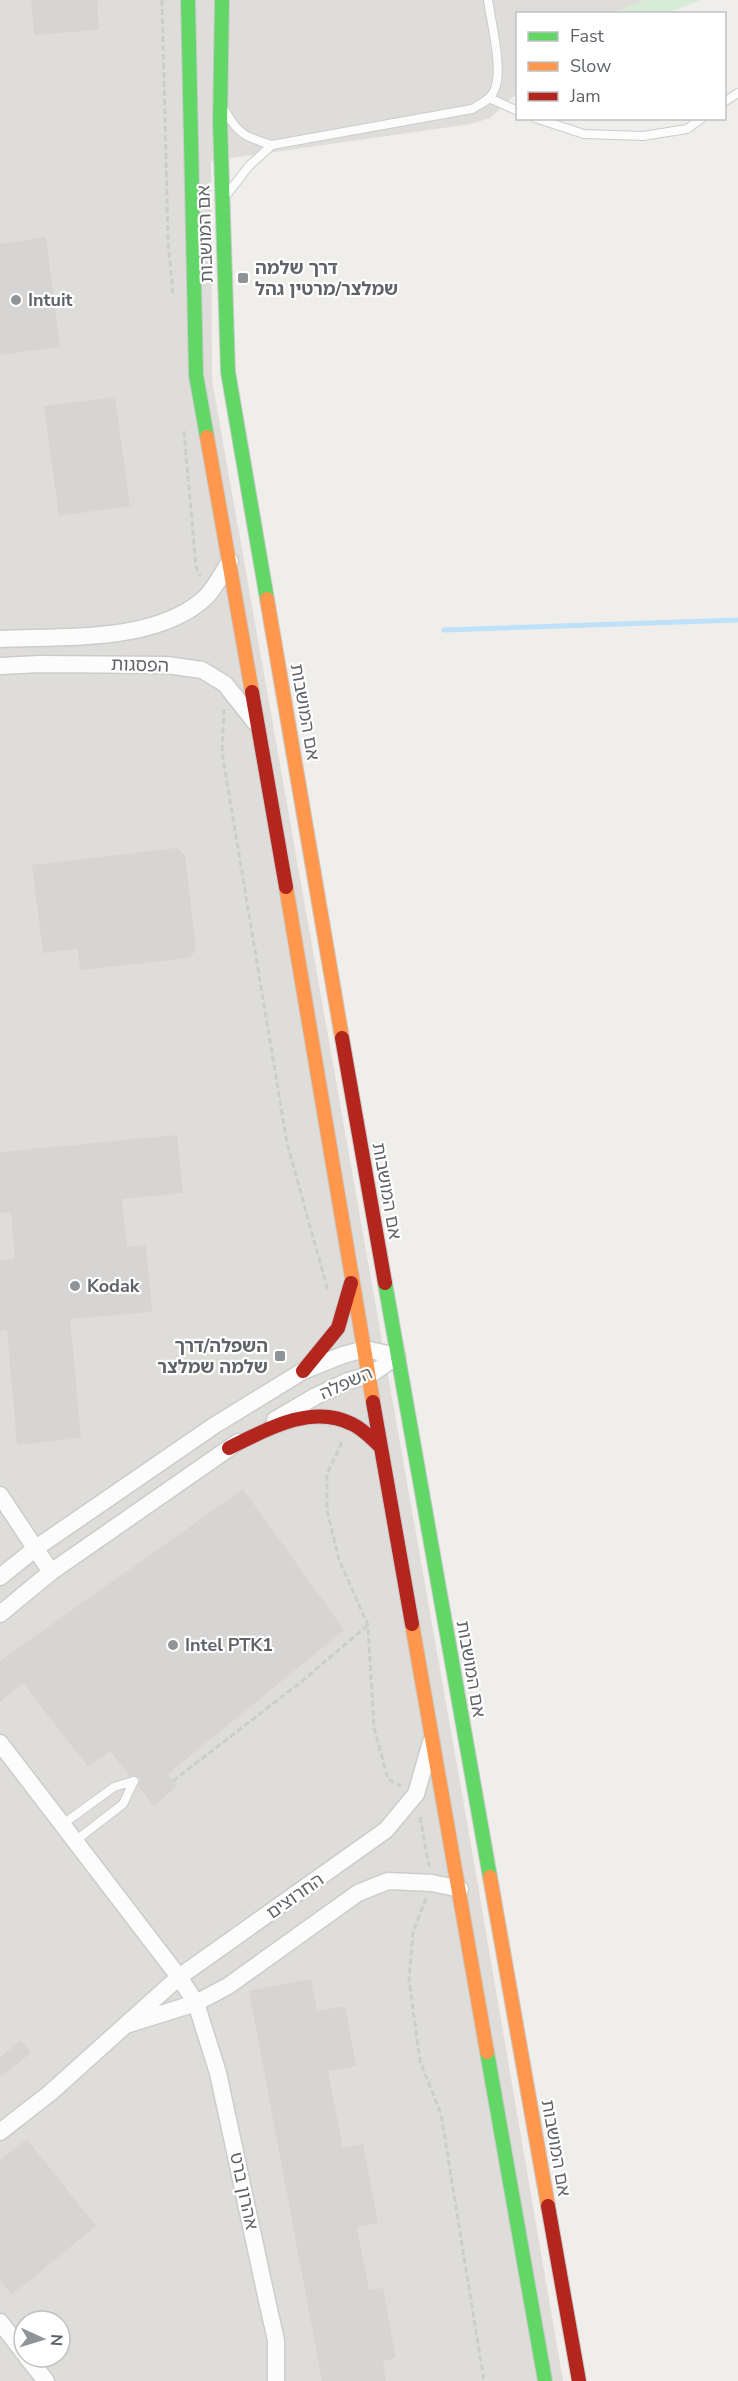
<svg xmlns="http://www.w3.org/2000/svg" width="738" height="2381" font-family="'Nunito Sans','Noto Sans Hebrew',sans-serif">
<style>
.industrial{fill:#dfddda;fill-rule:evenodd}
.green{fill:#d8ebd6}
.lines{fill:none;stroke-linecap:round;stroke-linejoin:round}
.stream{stroke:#bfe0f9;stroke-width:5}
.building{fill:#d6d5d3}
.lane-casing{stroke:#cbcccc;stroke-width:10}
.street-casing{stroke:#cbcccc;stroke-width:19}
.fast-casing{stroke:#cacacb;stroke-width:16}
.slow-casing{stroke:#cacacb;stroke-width:16}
.jam-casing{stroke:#cacacb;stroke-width:16}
.path{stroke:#cacfcc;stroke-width:3;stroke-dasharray:6 3;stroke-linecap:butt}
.lane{stroke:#fdfcfc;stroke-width:8}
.street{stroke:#fdfcfc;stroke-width:16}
.fast{stroke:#63d668;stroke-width:14}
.slow{stroke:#ff974d;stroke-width:14}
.jam{stroke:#b3261e;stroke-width:14}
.poi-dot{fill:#919496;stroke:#fff;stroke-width:2}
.labels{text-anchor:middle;stroke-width:4.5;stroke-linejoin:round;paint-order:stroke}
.street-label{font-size:18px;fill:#5f6368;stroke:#fff}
.poi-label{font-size:18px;font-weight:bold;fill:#5f6368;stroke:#fff;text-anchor:start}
</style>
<rect width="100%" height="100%" fill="#efeeea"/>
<!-- industrial -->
<path class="industrial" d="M0 0H683L662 13 518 14 517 93 490 118 471 124 211 161 212 380 466 1816 563 2381H0ZM24 2321H60V2357H24Z"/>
<!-- green -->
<path class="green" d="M643 0H701L667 13H614Z"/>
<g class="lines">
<!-- stream -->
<path class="stream" d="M444 630 738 620"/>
</g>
<!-- building -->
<path class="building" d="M31 0H97L99 30 34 35Z
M46 237 60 347 0 355V244Z
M115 397 130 506 59 516 44 406Z
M177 848 185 855 196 949 190 958 80 970 78 949 43 953 32 865Z
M177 1135 183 1193 122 1199 127 1247 146 1245 152 1312 70 1319 81 1438 17 1445 7 1330 0 1331V1260L15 1259 11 1212 0 1213V1152Z
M243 1489 344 1630 168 1774 177 1786 154 1806 138 1786 140 1781 139 1777 130 1776 110 1751 88 1767 23 1683 0 1702V1661Z
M311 1979 317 2011 345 2006 356 2066 328 2071 343 2148 363 2144 378 2223 357 2227 369 2290 383 2288 396 2358 383 2361 386 2381H322L249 1991Z
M21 2040 31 2053 0 2077V2057Z
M27 2139 96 2226 12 2295 0 2280V2160Z"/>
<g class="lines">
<!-- lane casing -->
<g class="lane-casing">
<path id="lane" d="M489 98 518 111
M724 102 738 93
M226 112C238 135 248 138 272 145L472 109C480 104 490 100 494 91 504 72 491 22 488 0
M535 118 584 134 643 136 687 129 702 118
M228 193 249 166 272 145
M63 1824 114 1787 134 1781
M75 1841 123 1804 134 1781"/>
</g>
<!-- street casing -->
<g class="street-casing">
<path id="street" d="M0 639C64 636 159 643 207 596 216 586 223 572 230 561
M0 666 40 664 167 665 202 670 225 684 255 722
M275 1420 316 1396 348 1381 370 1375 397 1356
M0 1495 51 1572
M0 1577 36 1548 215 1425 303 1371 343 1355 365 1349 397 1356
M0 1614 51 1572 238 1442
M0 1743 179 1977 196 2003 218 2073 268 2305 276 2340V2381
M129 2024 196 2003 228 1986 358 1893 388 1881 432 1883 460 1889
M0 2132 50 2093 179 1977 386 1830 416 1794 431 1742
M0 2322 24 2353
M27 2357 46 2381"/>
</g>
<!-- fast casing -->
<g class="fast-casing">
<path id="fast" d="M188 0 196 375 207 437
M222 0 220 122 228 372 267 599
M385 1283 490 1877
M487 2052 545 2381"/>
</g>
<!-- slow casing -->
<g class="slow-casing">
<path id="slow" d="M207 437 252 692
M267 599 342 1038
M286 887 373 1402
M412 1624 487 2052
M490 1877 548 2206"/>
</g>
<!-- jam casing -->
<g class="jam-casing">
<path id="jam" d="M252 692 286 887
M342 1038 385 1283
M303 1371 338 1328 351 1283
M373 1402 412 1624
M229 1448C265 1430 312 1403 352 1424 363 1429 372 1439 381 1447
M548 2206 579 2381"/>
</g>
<!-- path -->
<path class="path" d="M162 0 168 240 173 296
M184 431 196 567 200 576
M224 709 222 752 287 1143 328 1291
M342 1442 327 1474V1510L339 1560 368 1625 374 1728 388 1779 401 1786
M173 1781 301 1682 368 1625
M420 1817 429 1866
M426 1898 413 1932 409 1980 420 2061 441 2114 484 2381"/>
<!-- lane -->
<use href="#lane" class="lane"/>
<!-- street -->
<use href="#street" class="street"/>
<!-- fast -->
<use href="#fast" class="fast"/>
<!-- slow -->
<use href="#slow" class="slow"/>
<!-- jam -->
<use href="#jam" class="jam"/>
</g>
<!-- markers -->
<g class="poi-dot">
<rect x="237" y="272" width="12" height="12" rx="3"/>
<circle cx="16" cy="300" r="6"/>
<circle cx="75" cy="1286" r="6"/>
<rect x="274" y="1350" width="12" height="12" rx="3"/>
<circle cx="173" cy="1645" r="6"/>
</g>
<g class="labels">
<!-- street labels -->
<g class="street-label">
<text transform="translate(205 234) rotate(-92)" y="6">אם המושבות</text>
<text transform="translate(140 665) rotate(2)" y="6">הפסגות</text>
<text transform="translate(305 712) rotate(80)" y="6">אם המושבות</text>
<text transform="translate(387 1191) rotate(80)" y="6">אם המושבות</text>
<text transform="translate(346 1383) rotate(-24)" y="6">השפלה</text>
<text transform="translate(471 1669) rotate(80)" y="6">אם המושבות</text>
<text transform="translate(295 1896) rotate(-35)" y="6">החרוצים</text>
<text transform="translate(556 2148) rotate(80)" y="6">אם המושבות</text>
<text transform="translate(244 2191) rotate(78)" y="6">אהרון ברט</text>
</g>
<!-- poi labels -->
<g class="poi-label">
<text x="255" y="274">דרך שלמה<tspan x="255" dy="21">שמלצר/מרטין גהל</tspan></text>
<text x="28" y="306">Intuit</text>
<text x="87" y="1292">Kodak</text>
<text x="268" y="1352" text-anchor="end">השפלה/דרך<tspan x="268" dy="21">שלמה שמלצר</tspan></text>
<text x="185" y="1651">Intel PTK1</text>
</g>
</g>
<!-- legend -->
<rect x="516" y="12" width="210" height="108" fill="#ffffff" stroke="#bfc1c3" stroke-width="1.5"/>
<rect x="528" y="32" width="30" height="9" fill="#63d668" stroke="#bfc1c3" stroke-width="1.5"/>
<text x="570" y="42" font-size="18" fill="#5f6368">Fast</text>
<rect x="528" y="62" width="30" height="9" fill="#ff974d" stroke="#bfc1c3" stroke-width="1.5"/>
<text x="570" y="72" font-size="18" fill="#5f6368">Slow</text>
<rect x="528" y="92" width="30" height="9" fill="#b3261e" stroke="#bfc1c3" stroke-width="1.5"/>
<text x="570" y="102" font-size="18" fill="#5f6368">Jam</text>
<!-- north arrow -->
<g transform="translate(42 2339) rotate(94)"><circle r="28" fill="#ffffff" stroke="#bfc1c3" stroke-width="1.5"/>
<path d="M0-4.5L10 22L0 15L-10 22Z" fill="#919496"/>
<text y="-9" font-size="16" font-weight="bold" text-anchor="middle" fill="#5f6368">N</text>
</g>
</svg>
